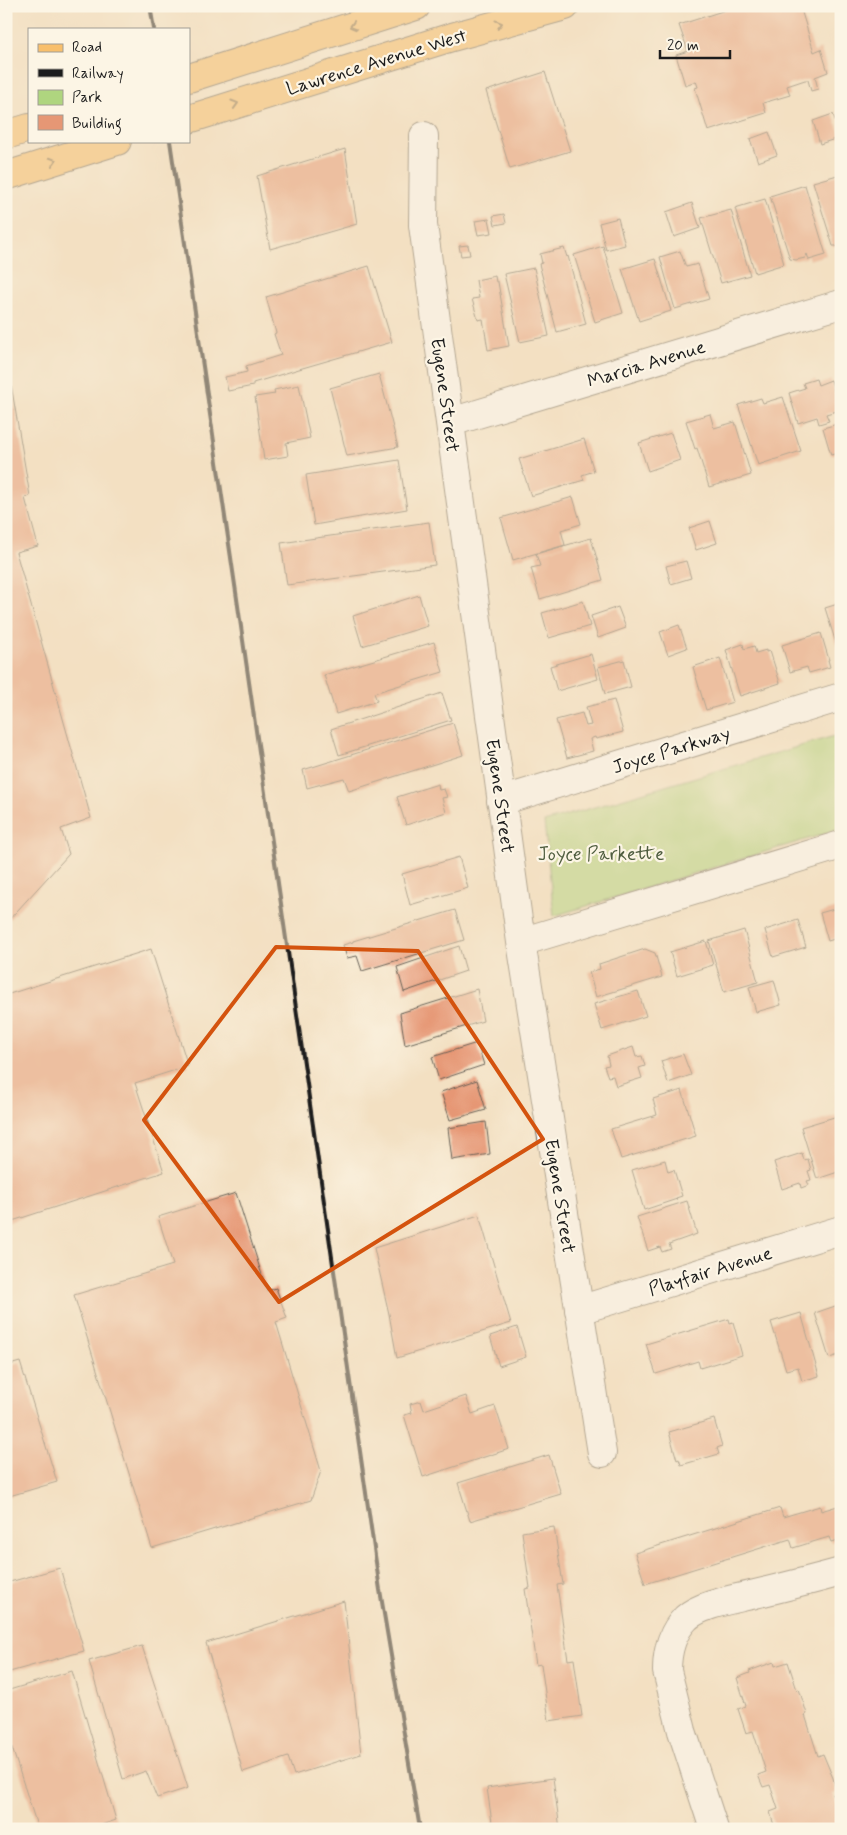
<svg xmlns="http://www.w3.org/2000/svg" width="847" height="1835" font-family="Mynerve,sans-serif">
<style>
.green{fill:#afd57f;stroke:#66784e}
.building{fill:#e69775}
.lines{fill:none;stroke-linecap:round;stroke-linejoin:round}
.minor-casing{stroke:#676156;stroke-width:30}
.major-casing{stroke:#676156;stroke-width:30}
.minor{stroke:#fff;stroke-width:28}
.major{stroke:#f8bf6c;stroke-width:28}
.rail{stroke:#1c1c1c;stroke-width:4}
.oneway{stroke:#8a6e44}
.marked{fill:none;stroke:#d4530e;stroke-width:4;stroke-linejoin:round}
.labels{text-anchor:middle;stroke-width:4.5;stroke-linejoin:round;paint-order:stroke}
.street-label{font-size:19px;fill:#1c1c1c;stroke:#fcf5e5}
.park-label{font-size:19px;fill:#4f5d3f;stroke:#fcf5e5}
</style>
<rect width="100%" height="100%" fill="#fcf5e5"/>
<filter id="ink" filterUnits="userSpaceOnUse"><feTurbulence type="fractalNoise" baseFrequency=".02" numOctaves="2"/><feDisplacementMap in="SourceGraphic" scale="10" xChannelSelector="R" yChannelSelector="G"/><feConvolveMatrix kernelMatrix="1 2 1 2 8 2 1 2 1" color-interpolation-filters="sRGB"/></filter>
<filter id="wash" filterUnits="userSpaceOnUse"><feTurbulence type="fractalNoise" baseFrequency=".0096" numOctaves="4" result="noise"/><feDisplacementMap in="SourceGraphic" scale="20" xChannelSelector="R" yChannelSelector="G"/><feGaussianBlur stdDeviation="1.12" result="paint"/><feColorMatrix in="noise" values="0 0 0 0 0 0 0 0 0 0 0 0 0 0 0 0 0 1.4 0 .05"/><feComposite in="paint" operator="in"/></filter>
<g filter="url(#wash)">
<rect width="100%" height="100%" fill="#f3e0c2"/>
<!-- green -->
<path class="green" d="M841 734V829L554 916 544 822Z"/>
<g id="blocks">
<!-- building -->
<path class="building" d="M738 6H800L814 52 821 49 828 72 815 77 818 89 811 91 808 80H805L787 86 790 95 763 103 766 113 708 131 695 88 698 87 696 81 685 85 676 55 688 51 679 25Z
M545 72 570 151 510 169 486 91Z
M833 114 841 137 820 144 813 121Z
M769 132 777 155 758 162 750 139Z
M345 149 357 224 270 249 257 176Z
M841 174V247L839 248 836 246H833L813 182Z
M805 185 826 255 809 260 807 254 805 258 796 260 790 259 770 196Z
M765 199 784 264 755 273 735 208Z
M692 203 700 228 674 237 666 212Z
M731 210 750 275 721 283 701 218Z
M504 214 506 223 495 225 493 216Z
M618 218 625 245 606 250 599 223Z
M489 219 492 233 478 235 475 221Z
M468 245 470 255 461 256 459 246Z
M603 246 623 313 595 322 574 255Z
M564 248 567 257 568 256 586 324 557 332 539 264 542 263 540 254Z
M680 251 686 267 698 264 709 299 675 309 660 257Z
M655 259 671 311 639 321 622 269Z
M369 266 392 342 299 369 253 383V386L228 391 225 377 247 372 246 366 281 355 274 334 276 333 266 297Z
M534 268 549 336 520 342 504 274Z
M495 276 496 282H498L509 346 488 350 483 319 478 320 472 299 479 298 476 280Z
M6 355 30 496 25 498 38 546 16 552 91 818 61 829 69 854 6 923Z
M379 374 398 447 347 456 330 388Z
M816 379 818 385 831 380 840 410 826 414 829 421 819 424 817 417 798 423 789 393 805 388 803 383Z
M299 385 310 438 286 443 288 456 264 460 255 397 275 394 274 390Z
M783 397 801 451 758 465 738 405 761 398 763 403Z
M710 414 714 428 735 422 751 475 709 487 697 448 695 449 686 421Z
M841 423V452L831 455 823 428Z
M671 433 680 460 648 471 639 443Z
M584 439 594 471 582 475 584 480 531 496 519 459Z
M399 460 407 509 314 525 306 475Z
M573 497 581 524 561 530 565 545 513 560 501 518Z
M710 521 717 543 696 550 689 528Z
M429 522 435 565 287 585 281 543Z
M591 538 603 580 540 599 531 568 540 566 536 554Z
M686 561 691 578 671 584 666 566Z
M419 595 428 626 362 646 353 616Z
M583 601 590 626 549 638 542 613Z
M841 603V656H840L825 608Z
M618 607 626 628 598 638 591 616Z
M679 625 687 648 668 655 660 632Z
M821 633 829 660H828L830 667 809 673 807 667 790 672 782 645Z
M434 642 443 672 374 693 377 701 336 714 324 675Z
M743 644 744 649 754 646 756 653 766 650V652L770 651 780 683 740 696 726 650Z
M591 654 598 679 557 691 550 666Z
M720 658 733 702 706 710 693 667Z
M624 660 631 687 605 694 598 667Z
M442 693 451 720 339 755 331 729Z
M614 700 623 732 596 739 595 737 590 739 593 751 567 758 556 720 582 713 586 726 591 725 586 707Z
M453 723 463 755 349 791 344 778 307 788 303 770Z
M438 784 439 790 444 789 447 797 442 798 446 812 406 825 397 797Z
M459 857 468 888 410 905 402 874Z
M841 907V937L828 941 820 913Z
M455 910 464 940 362 971 357 956 347 958 343 945 353 942V941Z
M798 920 806 947 773 957 765 930Z
M744 930 758 982 724 992 709 941Z
M706 941 713 965 677 976 670 952Z
M459 946 466 971 404 992 397 967Z
M151 949 188 1066 135 1083 164 1172 6 1223V995Z
M645 949 655 953 662 977 596 997 589 972 600 969 599 964Z
M774 980 781 1005 756 1012 749 987Z
M477 989 483 1021 405 1045 400 1013Z
M638 991 646 1016 602 1030 594 1004Z
M477 1043 484 1065 439 1080 432 1057Z
M633 1047 636 1057 642 1056 645 1066 639 1068 642 1078 616 1086 613 1076 608 1077 604 1066 609 1065 607 1056Z
M683 1054 691 1075 668 1083 661 1061Z
M477 1080 486 1110 450 1120 441 1092Z
M682 1090 696 1136 621 1159 611 1129 657 1115 653 1099Z
M841 1115V1171L817 1179 801 1127Z
M486 1122 490 1154 452 1160 448 1128Z
M802 1153 804 1160 808 1159 811 1170 808 1171 811 1180 807 1181 809 1185 801 1188 800 1183 782 1189 774 1162Z
M665 1160 668 1172 674 1170 682 1196 676 1198 677 1199 644 1210 632 1170Z
M236 1193 267 1291 276 1288 287 1318 276 1322 321 1471 311 1500 152 1548 74 1295 173 1265 158 1217Z
M687 1201 697 1234 669 1244 671 1249 662 1252 660 1247 648 1251 637 1217Z
M479 1215 511 1323 397 1358 389 1314 374 1248Z
M841 1304V1360H840L839 1355 829 1358 815 1313Z
M801 1313 819 1376 802 1381 798 1367 786 1370 771 1322Z
M729 1319 730 1323 733 1322 742 1355 700 1368 698 1361 656 1374 646 1344Z
M517 1327 526 1357 499 1366 490 1336Z
M20 1362 57 1482 6 1497V1366Z
M466 1396 472 1414 495 1406 509 1449 423 1477 404 1415 412 1413 410 1404 421 1401 424 1410Z
M714 1419 722 1446 717 1448 719 1454 681 1465 679 1459 677 1460 669 1432Z
M549 1455 561 1494 470 1521 458 1483Z
M841 1505V1539L831 1542 829 1537 793 1548 790 1539 645 1584 635 1553 780 1508 783 1517 820 1506 821 1511Z
M554 1527 563 1584 557 1585 568 1660 574 1659 582 1716 549 1721 541 1664 536 1665 525 1589 530 1588 522 1532Z
M60 1568 84 1651 6 1673V1583Z
M344 1601 361 1754 294 1775 288 1757 243 1772 206 1643Z
M142 1646 188 1788 157 1798 146 1771 123 1779 89 1661Z
M774 1662 775 1666 788 1662 797 1690 799 1689 807 1714 805 1715 818 1756 823 1754 833 1778 837 1793 833 1794 841 1817 837 1818 840 1829H775L770 1812 778 1809 770 1785 763 1787 758 1775 766 1772 753 1731 746 1733 738 1709 746 1706 737 1678 750 1673 749 1671Z
M72 1671 116 1820 90 1829H38L6 1729V1691Z
M553 1778 560 1829H493L487 1788Z"/>
</g>
</g>
<g filter="url(#ink)">
<use href="#blocks" fill-opacity="0" stroke="#676156" stroke-width="1"/>
<g class="lines">
<!-- minor casing -->
<g class="minor-casing">
<path id="minor" d="M424 136 423 225 438 335 521 942 602 1453
M451 422 841 304
M501 801 841 697
M521 942 841 845
M579 1310 841 1230
M714 1829 682 1731 667 1671C667 1652 672 1632 686 1618 701 1604 736 1599 755 1594 784 1587 812 1580 841 1572"/>
</g>
<!-- major casing -->
<g class="major-casing">
<path id="major" d="M189 78 416 6
M189 119 452 37 565 6
M6 135 29 128
M6 176 117 141"/>
</g>
<!-- minor -->
<use href="#minor" class="minor"/>
<!-- major -->
<use href="#major" class="major"/>
<!-- rail -->
<path class="rail" d="M150 6 154 29
M170 141 236 592 380 1590 420 1829"/>
</g>
<!-- one-way arrows -->
<defs><path id="oneway-chevron" d="M-2-3.5L2.5 0L-2 3.5" fill="none" stroke-width="1.6" stroke-linecap="round" stroke-linejoin="round" transform="scale(1.25)"/></defs>
<g class="oneway">
<use href="#oneway-chevron" transform="translate(499 24) rotate(-15)"/>
<use href="#oneway-chevron" transform="translate(353 26) rotate(163)"/>
<use href="#oneway-chevron" transform="translate(235 104) rotate(-17)"/>
<use href="#oneway-chevron" transform="translate(53 161) rotate(-17)"/>
</g>
</g>
<!-- marked area -->
<path d="M0 0H847V1835H0ZM276 947 418 951 543 1139 279 1302 144 1120Z" fill="#f3e0c2" fill-opacity=".55" fill-rule="evenodd"/>
<path class="marked" d="M276 947 418 951 543 1139 279 1302 144 1120Z"/>
<g class="labels">
<!-- street labels -->
<g class="street-label">
<text transform="translate(376 61) rotate(-17)" y="7">Lawrence Avenue West</text>
<text transform="translate(646 363) rotate(-17)" y="7">Marcia Avenue</text>
<text transform="translate(446 395) rotate(82)" y="7">Eugene Street</text>
<text transform="translate(671 749) rotate(-17)" y="7">Joyce Parkway</text>
<text transform="translate(501 796) rotate(82)" y="7">Eugene Street</text>
<text transform="translate(561 1196) rotate(81)" y="7">Eugene Street</text>
<text transform="translate(710 1270) rotate(-17)" y="7">Playfair Avenue</text>
</g>
<!-- park labels -->
<g class="park-label">
<text x="601" y="860">Joyce Parkette</text>
</g>
</g>
<!-- margin -->
<rect width="847" height="1835" fill="none" stroke="#fcf5e5" stroke-width="25"/>
<!-- legend -->
<rect x="28" y="28" width="162" height="115" fill="#fcf5e5" stroke="#a29e95"/>
<rect x="38" y="44" width="25" height="8" fill="#f8bf6c" stroke="#a29e95"/>
<text x="72" y="52" font-size="15" fill="#1c1c1c">Road</text>
<rect x="38" y="69" width="25" height="8" fill="#1c1c1c" stroke="#a29e95"/>
<text x="72" y="78" font-size="15" fill="#1c1c1c">Railway</text>
<rect x="38" y="90" width="25" height="15" fill="#afd57f" stroke="#a29e95"/>
<text x="72" y="102" font-size="15" fill="#1c1c1c">Park</text>
<rect x="38" y="115" width="25" height="15" fill="#e69775" stroke="#a29e95"/>
<text x="72" y="128" font-size="15" fill="#1c1c1c">Building</text>
<!-- scale -->
<path d="M660 50v8h70v-8" fill="none" stroke="#1c1c1c" stroke-width="2.5"/>
<text x="667" y="50" font-size="15" fill="#1c1c1c" stroke="#fcf5e5" stroke-width="4" paint-order="stroke">20 m</text>
</svg>
